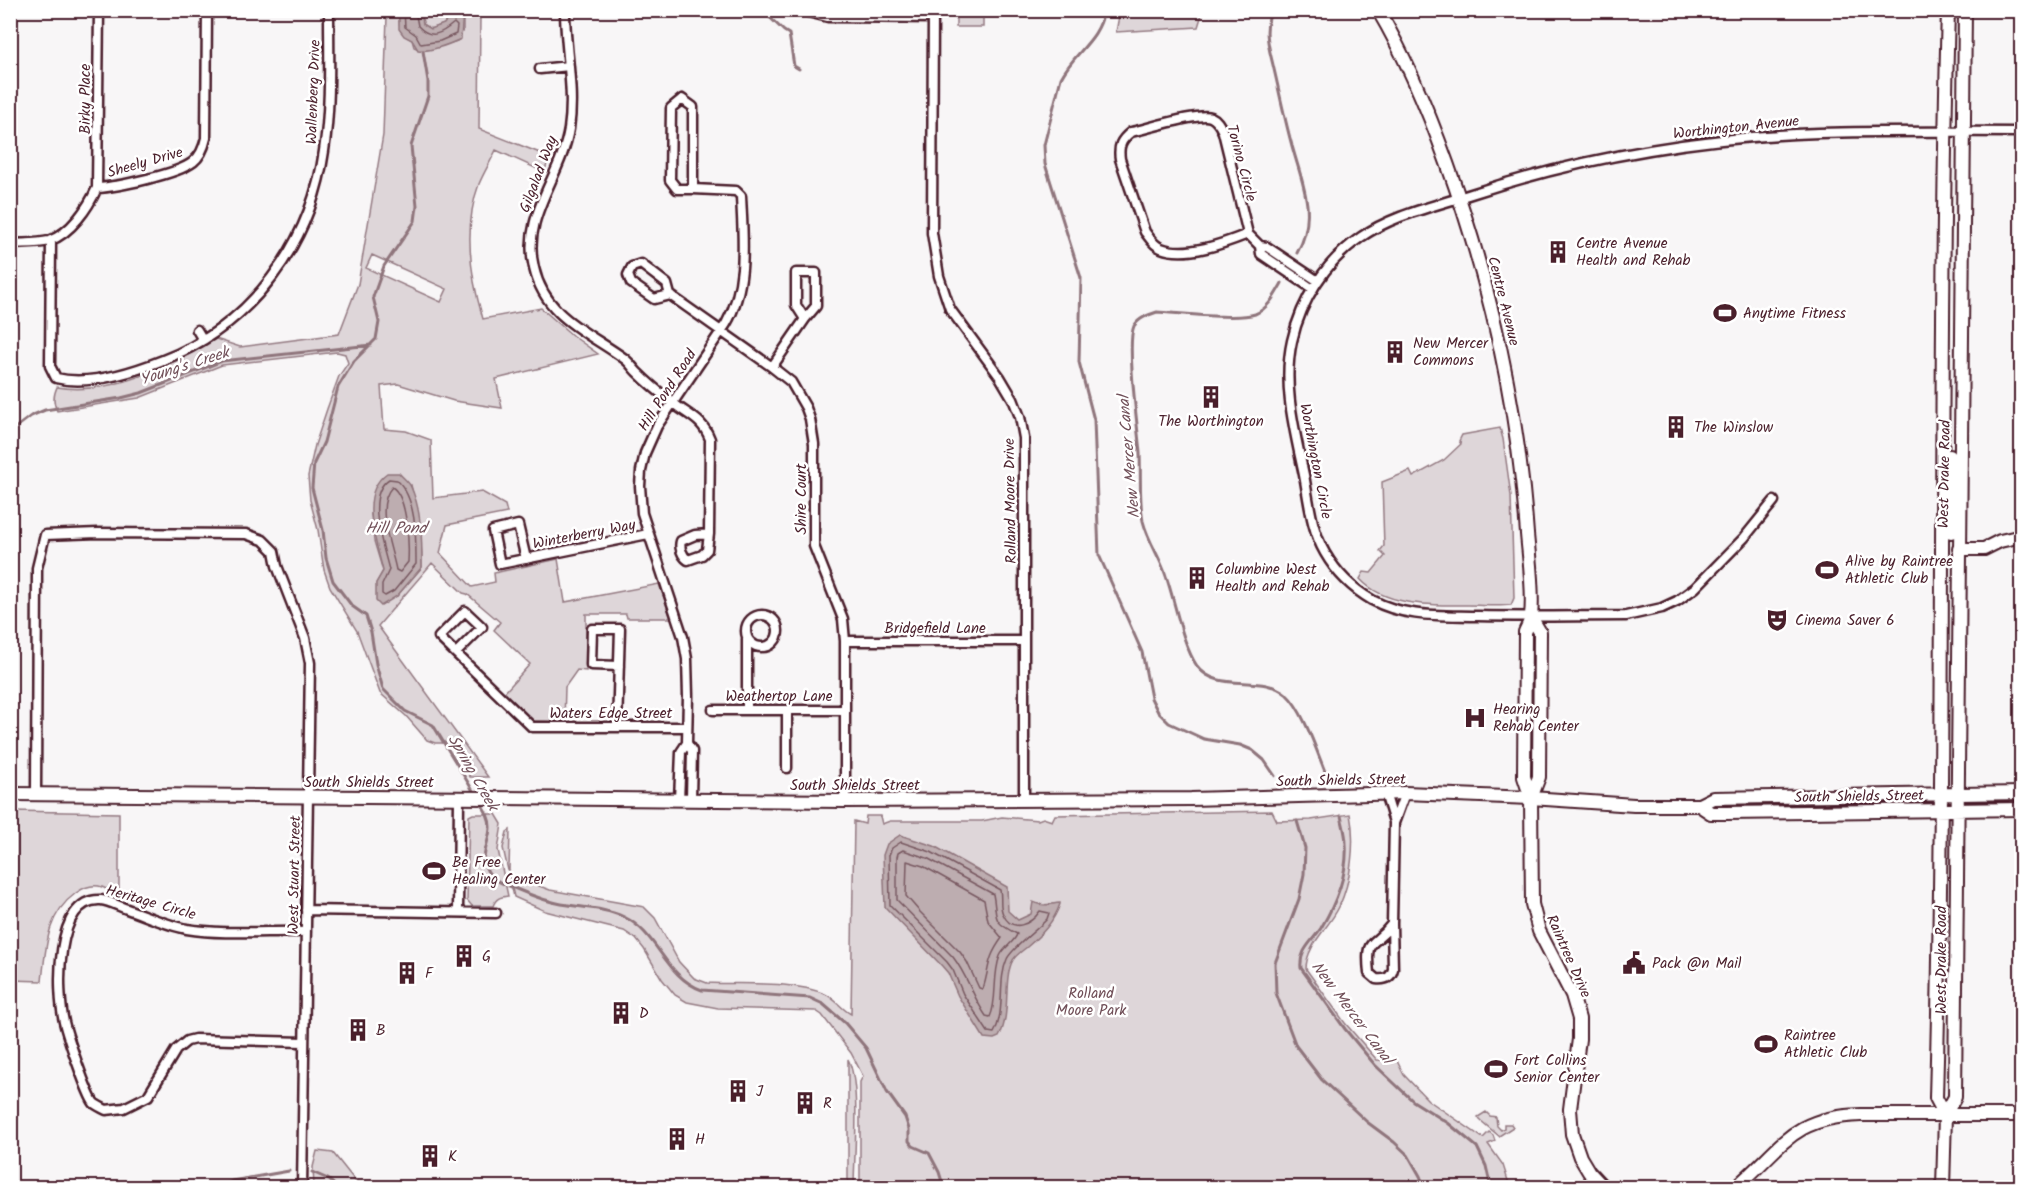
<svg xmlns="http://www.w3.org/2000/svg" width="2032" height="1198" font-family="Kalam,sans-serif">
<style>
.green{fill:#ded6d9;stroke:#947a82;stroke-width:1.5;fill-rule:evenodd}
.water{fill:#bdadb0;stroke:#8f747b;stroke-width:1.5}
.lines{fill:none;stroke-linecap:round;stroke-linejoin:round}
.shore{stroke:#785860;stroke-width:1.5}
.stream{stroke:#8f747b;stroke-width:3}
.street-casing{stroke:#4a1f2b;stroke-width:13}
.secondary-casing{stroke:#4a1f2b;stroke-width:16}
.primary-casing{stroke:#4a1f2b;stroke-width:16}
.street{stroke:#fff;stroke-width:8}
.secondary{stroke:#fff;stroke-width:12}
.primary{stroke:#fff;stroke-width:12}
.labels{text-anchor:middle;stroke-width:5;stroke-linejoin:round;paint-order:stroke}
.street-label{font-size:15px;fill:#4a1f2b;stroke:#fff}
.poi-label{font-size:15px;fill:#4a1f2b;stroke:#fff;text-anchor:start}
.park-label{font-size:15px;fill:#6f4d56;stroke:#fff}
.water-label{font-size:16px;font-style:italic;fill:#72515a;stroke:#fff}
</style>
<rect width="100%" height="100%" fill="#f8f6f7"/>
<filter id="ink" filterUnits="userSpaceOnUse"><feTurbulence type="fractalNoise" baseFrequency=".0167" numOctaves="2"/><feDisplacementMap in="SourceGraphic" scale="12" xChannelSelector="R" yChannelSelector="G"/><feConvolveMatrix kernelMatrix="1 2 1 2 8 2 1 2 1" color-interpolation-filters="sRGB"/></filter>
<g filter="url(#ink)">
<!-- green -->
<path class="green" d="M382 11H399C399 25 398 33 412 40L414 47 423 51 457 41 463 30V11H483L480 13 479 129 550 157 544 172 496 150C491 161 484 172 479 184 463 227 470 275 483 319L541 308 573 336 598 354 496 379 502 408 454 401 398 384 381 386 384 429 406 431 431 440 433 498 482 492 505 505 507 513 447 525 440 553 472 587 495 582 494 573 558 559 565 602 659 584 671 618H627L626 614H586V671L577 670 565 687 564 722 532 721 504 693 530 664 494 630 500 622 467 594 463 593 432 563 378 626 488 777H470L460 761 454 743H435L427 740 406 716 380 693 357 631 330 587 324 570 318 530 310 500 308 476 315 445 327 409 339 376 348 363 345 354 337 352 222 365 139 398 57 411C53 402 53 396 57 387 111 397 171 364 216 339L240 347 339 334 358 284 383 135 387 16 382 15ZM372 255 447 289 441 302 366 268ZM411 485C418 513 422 539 422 567L397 596 376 584 383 571 374 541 371 514Z
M421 11H453L444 24 431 29 423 24Z
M956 11H983V27H956Z
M1120 11V10L1203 11 1198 27 1116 32Z
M1500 428 1503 439 1511 496 1514 598 1511 605C1497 607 1482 605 1468 605 1433 605 1386 607 1360 579L1364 572 1371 573 1385 556 1380 551 1384 546 1382 482 1410 471 1413 477 1444 460 1461 444 1459 441 1462 435Z
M11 811 119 813V896C112 894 108 889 102 887 93 884 83 888 76 893 46 915 46 947 42 981L11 980Z
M1272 811 1277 821 1311 820 1350 814C1356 843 1351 881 1339 907 1329 928 1306 945 1306 969L1345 1023 1377 1060 1397 1061 1404 1075 1428 1100 1483 1138 1489 1132 1493 1135 1495 1141 1488 1144 1503 1165 1510 1187H860V1082L863 1076 851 1053 822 1015 816 1011 718 1008 687 1002 675 995 662 979 644 949 636 939 624 931 545 911 514 897 503 848 507 832 510 830 509 870 512 876 550 890 644 907 655 918 679 962 694 978 707 983C744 985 791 980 825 994 836 999 841 1009 851 1014L854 821 865 824 866 816H880L882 824 890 821H982L1002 817 1038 820 1043 818 1052 821 1055 815Z
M473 814H496L502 824 498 850 508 896C500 897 496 898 493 906H472L467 900 469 816Z
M848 1059C861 1084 854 1156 854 1188L848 1187Z
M1486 1112 1490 1116 1496 1117 1497 1126 1501 1130 1504 1128V1124H1511L1513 1127 1499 1136 1480 1120 1478 1117Z
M317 1151 333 1153 360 1187H314L313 1167Z"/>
<!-- water -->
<path class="water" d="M399 11H421L423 24 431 29 444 24 453 11H463L461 39C450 44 429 52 418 50L412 40 404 36 399 29Z
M387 473H399C403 478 409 482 411 487 422 511 422 542 422 567L397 596 381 606 376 601V583L383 571C377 543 357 494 387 473Z
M900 835 934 846 1007 887 1008 911 1018 920 1031 914 1033 902C1044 907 1049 904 1060 903V904C1054 922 1041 935 1027 947 1022 951 1016 955 1013 960 1002 980 1012 1013 999 1037L994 1039 984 1038 958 996 948 973 942 966 885 907 883 855 887 844Z"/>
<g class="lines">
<!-- shore -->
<path class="shore" d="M404 10 405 27 416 35 421 44 440 41 456 34 457 26 454 23C441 34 431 40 418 26L415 10
M389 479 397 480C417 499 416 538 416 564L394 591 385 596 382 594V585L389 570C384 548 364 495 389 479Z
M392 487C408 497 409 545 408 562L400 572 396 570C392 548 374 506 392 487Z
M901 842 931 852 1000 890C1002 898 999 906 1003 914 1012 934 1031 924 1040 911L1049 913 1047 919C1038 929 1011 949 1007 959 997 982 1006 1010 994 1033L988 1032 963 994 953 970 947 962 890 905 889 855 892 848Z
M903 850 927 858 993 894C998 919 990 920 1017 934 1015 942 1004 947 1000 956 992 976 998 1000 990 1017L986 1016C973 997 967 975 953 957L897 900V857L898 853Z
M907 861 923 866 984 900 988 921 1002 938C986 960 990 967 983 989L979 988 967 962 960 952 919 911 906 896Z"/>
<!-- stream -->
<path class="stream" d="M762 10 784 31 789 34 794 66 799 69
M1104 10C1099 41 1074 52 1061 78L1044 145 1045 164 1081 278 1079 362 1094 420 1099 555 1142 652 1151 698 1158 712 1169 723 1204 739 1240 745 1252 750 1264 760 1275 776
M1273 10C1262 26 1269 48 1273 65 1279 90 1284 116 1291 142 1301 181 1319 214 1297 253
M423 51 428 81V96L411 146 417 206 415 221 384 266 373 297 379 322 376 339 354 361 338 387 324 442 314 463 312 488 323 530 326 558 333 581 352 606 366 616 371 632 376 664 383 689 405 711 433 725 475 794
M1282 283C1275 295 1268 309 1255 314 1238 320 1178 313 1157 312 1148 315 1139 318 1134 326 1126 344 1138 429 1140 453 1141 475 1139 500 1143 521 1148 541 1160 557 1166 576 1175 601 1182 644 1197 666 1218 694 1261 673 1286 694 1303 709 1317 752 1326 774
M10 432 31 416 45 410 121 398 141 393 222 361 371 345
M480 802C485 810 490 817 490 827 490 843 477 858 490 875 496 882 506 885 514 888 528 894 542 900 557 903 579 908 603 907 624 917 658 933 665 977 702 990L810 998 823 1004 845 1023 866 1048 887 1092 905 1117 909 1129V1141L913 1146 929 1153 939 1172 944 1188
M1341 816C1343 825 1346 835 1346 844 1348 874 1336 903 1321 928 1312 942 1299 950 1301 968L1345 1029 1375 1065 1413 1101 1448 1123 1477 1147 1486 1166 1491 1188
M1297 821 1305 848 1304 874 1299 899 1275 963 1276 993 1296 1046 1322 1080 1367 1122 1394 1142 1408 1155 1420 1176 1425 1188
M312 1172 328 1179 338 1188
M217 1188 232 1181 289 1171"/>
<!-- street casing -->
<g class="street-casing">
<path id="street" d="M565 10C565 50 575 90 569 129 561 178 521 216 534 268 545 317 588 332 625 359 630 363 633 368 637 372 648 383 660 393 672 402 688 416 702 418 710 439L709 534
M800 10 828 17 933 18
M933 10 932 233 939 276 950 309 1000 377 1013 399 1020 417 1024 438V799
M540 69 569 66
M97 188C117 187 178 174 193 162 201 156 204 147 206 138L207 10
M1248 234C1225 243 1186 258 1161 248 1153 245 1150 238 1145 232L1120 159C1118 146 1121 140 1131 132 1146 129 1200 112 1211 117 1218 120 1220 126 1223 132L1248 234 1260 246
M51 240 50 366 56 378C88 386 133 372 163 360 251 326 311 244 324 151 331 105 329 57 329 10
M10 244C23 243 37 244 49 241 71 233 88 208 97 188L99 10
M796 273H816V306L805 319 796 305Z
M1313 289 1261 254 1260 246 1267 247 1318 281
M670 295 654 299 631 283 628 275 632 267 641 264 667 284 670 295 772 367 791 382 806 408 810 419 814 444V546L843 619 845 641V801
M197 330 203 340
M772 367 805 319
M1774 501 1744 538 1695 588 1677 601 1662 608 1626 616C1577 616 1527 617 1478 616 1442 615 1405 618 1372 600 1353 589 1336 572 1325 553 1311 529 1309 501 1304 475 1295 432 1282 385 1292 341 1301 300 1326 261 1361 237 1393 215 1432 207 1468 195 1580 158 1700 137 1819 133 1886 131 1954 132 2022 132
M709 534 707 550 702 555 688 560C682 556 679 547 681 541L695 535Z
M526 559 518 525 493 531 500 564 648 534
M746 631a16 16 0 1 1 32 0a16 16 0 1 1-32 0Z
M845 641H1024
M456 653 482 627 465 611 439 637 532 727H687
M747 709V639
M713 710H845
M617 727 620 629H592L591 665 619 666
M687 743 692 751 691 799
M787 768V710
M1385 793 1394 822
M36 794 37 568 45 535 98 533 246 534 263 540 274 551 277 566 305 638 310 663 302 1188
M679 800 681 752 687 743 688 696 687 659 683 637 642 513 640 486 641 471 645 453 657 426 726 324C748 286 743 239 741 196L736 191 693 189V107L682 99 671 108 670 180 677 189H693
M306 910 496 913
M458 912 459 798
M1392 924 1393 969C1391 978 1385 980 1376 979L1369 973C1365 935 1373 949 1392 924L1394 823 1405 793
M304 1042 195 1039 187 1041 176 1050 148 1096 124 1108 106 1110C102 1108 98 1106 94 1103 87 1094 67 1035 64 1022 57 992 54 897 101 900 110 901 118 906 127 909 147 916 166 925 187 929 223 935 269 931 306 932"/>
</g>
<!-- secondary casing -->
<g class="secondary-casing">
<path id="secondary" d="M1378 10C1407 59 1428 110 1447 163 1490 283 1518 407 1527 534 1529 558 1534 593 1531 615 1531 621 1527 627 1525 632L1524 777 1531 798 1532 904 1539 931 1572 995 1579 1019V1039L1570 1109 1572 1134 1580 1157 1589 1172 1604 1188
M1959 549H1984L2000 541 2022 536
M1531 798 1539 777 1540 632 1531 617
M1735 1188C1783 1147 1791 1117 1861 1115H2022"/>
</g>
<!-- primary casing -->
<g class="primary-casing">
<path id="primary" d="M1950 456 1951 532
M10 794 845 801 1191 799 1405 793 1531 798 1634 805H1699L1713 798 2022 793
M1699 805 1711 813H1726L2022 809
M1945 1115 1955 1097 1965 10
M1943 1188 1945 1115 1936 1098C1946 736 1938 373 1948 10"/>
</g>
<!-- street -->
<use href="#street" class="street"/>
<!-- secondary -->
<use href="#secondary" class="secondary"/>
<!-- primary -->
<use href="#primary" class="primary"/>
</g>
</g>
<!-- icons -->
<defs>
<g id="building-bare" transform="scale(1.8)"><path d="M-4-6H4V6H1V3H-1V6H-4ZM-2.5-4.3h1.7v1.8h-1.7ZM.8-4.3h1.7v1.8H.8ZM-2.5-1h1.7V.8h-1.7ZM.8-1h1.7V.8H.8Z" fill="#4a1f2b" stroke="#fff" stroke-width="2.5" paint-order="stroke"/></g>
<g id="stadium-bare" transform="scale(1.8)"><path d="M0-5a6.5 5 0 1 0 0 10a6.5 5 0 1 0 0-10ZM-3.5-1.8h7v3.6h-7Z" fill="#4a1f2b" stroke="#fff" stroke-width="2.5" paint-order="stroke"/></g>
<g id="theatre-bare" transform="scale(1.8)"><path d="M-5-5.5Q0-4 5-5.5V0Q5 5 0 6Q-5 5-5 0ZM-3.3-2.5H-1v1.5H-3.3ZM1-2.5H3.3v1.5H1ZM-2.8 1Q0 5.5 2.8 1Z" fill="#4a1f2b" stroke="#fff" stroke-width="2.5" paint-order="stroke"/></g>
<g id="hospital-bare" transform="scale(1.8)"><path d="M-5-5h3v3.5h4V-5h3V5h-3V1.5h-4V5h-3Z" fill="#4a1f2b" stroke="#fff" stroke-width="2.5" paint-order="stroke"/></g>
<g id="civic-bare" transform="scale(1.8)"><path d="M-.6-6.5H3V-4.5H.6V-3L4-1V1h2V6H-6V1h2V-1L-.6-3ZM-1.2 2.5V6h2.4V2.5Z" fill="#4a1f2b" stroke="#fff" stroke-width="2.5" paint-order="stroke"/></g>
</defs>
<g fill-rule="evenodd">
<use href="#building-bare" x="1558" y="252"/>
<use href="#stadium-bare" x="1725" y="313"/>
<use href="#building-bare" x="1395" y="352"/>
<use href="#building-bare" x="1211" y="397"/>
<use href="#building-bare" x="1676" y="427"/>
<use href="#stadium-bare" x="1827" y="570"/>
<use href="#building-bare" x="1197" y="578"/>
<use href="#theatre-bare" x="1777" y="620"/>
<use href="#hospital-bare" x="1475" y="718"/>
<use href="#stadium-bare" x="434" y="871"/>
<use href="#building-bare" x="464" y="956"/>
<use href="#civic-bare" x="1634" y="963"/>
<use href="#building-bare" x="407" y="973"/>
<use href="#building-bare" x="621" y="1013"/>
<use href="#building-bare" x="358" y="1030"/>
<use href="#stadium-bare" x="1766" y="1044"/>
<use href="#stadium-bare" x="1496" y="1069"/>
<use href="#building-bare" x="738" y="1091"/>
<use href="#building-bare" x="805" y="1103"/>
<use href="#building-bare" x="677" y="1139"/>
<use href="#building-bare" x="430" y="1156"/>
</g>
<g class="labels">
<!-- street labels -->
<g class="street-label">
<text transform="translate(313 92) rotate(-88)" y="5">Wallenberg Drive</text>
<text transform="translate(85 99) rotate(-90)" y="5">Birky Place</text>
<text transform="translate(1736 127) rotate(-6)" y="5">Worthington Avenue</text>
<text transform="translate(145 162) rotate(-16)" y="5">Sheely Drive</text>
<text transform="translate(1242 163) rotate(75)" y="5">Torino Circle</text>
<text transform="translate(538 174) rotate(-69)" y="5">Gilgalad Way</text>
<text transform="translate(1504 301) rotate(76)" y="5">Centre Avenue</text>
<text transform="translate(667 390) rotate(-57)" y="5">Hill Pond Road</text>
<text transform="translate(1316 461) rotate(79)" y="5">Worthington Circle</text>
<text transform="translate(1944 474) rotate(-89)" y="5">West Drake Road</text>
<text transform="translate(801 499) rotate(-90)" y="5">Shire Court</text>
<text transform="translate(1010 501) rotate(-91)" y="5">Rolland Moore Drive</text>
<text transform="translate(584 534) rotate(-11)" y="5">Winterberry Way</text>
<text x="935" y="633">Bridgefield Lane</text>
<text x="779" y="701">Weathertop Lane</text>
<text x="611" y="718">Waters Edge Street</text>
<text transform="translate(1341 780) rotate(-1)" y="5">South Shields Street</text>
<text x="369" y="787">South Shields Street</text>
<text x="855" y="790">South Shields Street</text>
<text transform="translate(1859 796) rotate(-1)" y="5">South Shields Street</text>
<text transform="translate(294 875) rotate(-89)" y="5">West Stuart Street</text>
<text transform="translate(151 902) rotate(16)" y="5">Heritage Circle</text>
<text transform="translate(1569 956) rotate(66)" y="5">Raintree Drive</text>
<text transform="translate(1941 960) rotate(-90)" y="5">West Drake Road</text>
</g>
<!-- poi labels -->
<g class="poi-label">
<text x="1576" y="248">Centre Avenue<tspan x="1576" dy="17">Health and Rehab</tspan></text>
<text x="1743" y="318">Anytime Fitness</text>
<text x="1413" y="348">New Mercer<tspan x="1413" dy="17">Commons</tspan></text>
<text x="1211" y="426" text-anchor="middle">The Worthington</text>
<text x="1694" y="432">The Winslow</text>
<text x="1845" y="566">Alive by Raintree<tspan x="1845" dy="17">Athletic Club</tspan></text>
<text x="1215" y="574">Columbine West<tspan x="1215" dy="17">Health and Rehab</tspan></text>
<text x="1795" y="625">Cinema Saver 6</text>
<text x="1493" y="714">Hearing<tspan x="1493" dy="17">Rehab Center</tspan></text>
<text x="452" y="867">Be Free<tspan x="452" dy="17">Healing Center</tspan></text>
<text x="482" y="961">G</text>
<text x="1652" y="968">Pack @n Mail</text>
<text x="425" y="978">F</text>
<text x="639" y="1018">D</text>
<text x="376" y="1035">B</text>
<text x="1784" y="1040">Raintree<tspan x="1784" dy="17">Athletic Club</tspan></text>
<text x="1514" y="1065">Fort Collins<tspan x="1514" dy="17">Senior Center</tspan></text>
<text x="756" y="1096">J</text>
<text x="823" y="1108">R</text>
<text x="695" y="1144">H</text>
<text x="448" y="1161">K</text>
</g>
<!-- park labels -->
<g class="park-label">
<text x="1091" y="998">Rolland<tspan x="1091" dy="17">Moore Park</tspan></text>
</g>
<!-- water labels -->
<g class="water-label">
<text transform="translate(184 365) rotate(-18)" y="6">Young's Creek</text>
<text transform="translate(1128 457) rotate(-95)" y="6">New Mercer Canal</text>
<text x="396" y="533">Hill Pond</text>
<text transform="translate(474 772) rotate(60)" y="6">Spring Creek</text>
<text transform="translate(1353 1012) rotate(53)" y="6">New Mercer Canal</text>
</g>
</g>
<!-- margin -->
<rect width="2032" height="1198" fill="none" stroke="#fff" stroke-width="36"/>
<rect x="18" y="18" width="1996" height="1162" fill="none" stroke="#4a1f2b" stroke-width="2" filter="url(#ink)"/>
</svg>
